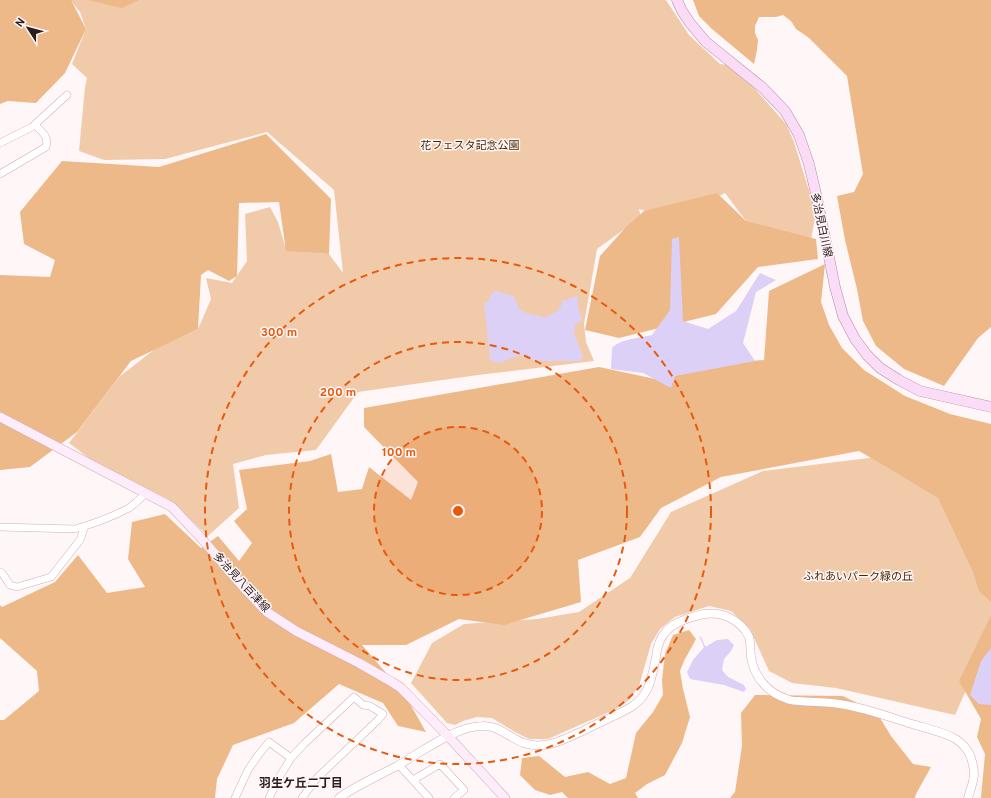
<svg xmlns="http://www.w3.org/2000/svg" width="991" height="798" font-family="Overpass,'Noto Sans JP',sans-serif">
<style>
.green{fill:#f1cba9}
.forest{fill:#edb989}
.water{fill:#dcd0f6}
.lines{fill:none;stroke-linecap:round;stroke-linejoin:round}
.minor-casing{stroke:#d5acb7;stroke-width:8}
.tertiary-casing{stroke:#d5acb7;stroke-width:9}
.secondary-casing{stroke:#d5acb7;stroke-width:10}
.primary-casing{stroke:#b089a8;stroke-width:11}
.minor{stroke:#fff;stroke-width:7}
.tertiary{stroke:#fff;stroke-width:8}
.secondary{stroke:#fdedfb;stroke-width:9}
.primary{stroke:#fadcf7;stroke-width:10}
.ring{fill:none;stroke:#e8590c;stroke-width:2;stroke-dasharray:7 5}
.labels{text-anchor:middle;stroke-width:3;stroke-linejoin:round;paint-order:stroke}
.park-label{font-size:11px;fill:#492801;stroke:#fff6f8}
.street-label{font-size:11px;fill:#2b1c20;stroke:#fff6f8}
.neighbourhood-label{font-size:12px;font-weight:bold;fill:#2b1c20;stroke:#fff6f8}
.centre{fill:#e8590c;stroke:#fff6f8;stroke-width:2}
.ring-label{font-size:12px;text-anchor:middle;font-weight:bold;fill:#e8590c;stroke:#fff6f8;stroke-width:3;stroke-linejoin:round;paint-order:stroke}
</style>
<rect width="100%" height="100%" fill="#fff6f8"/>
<!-- green -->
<path class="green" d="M70 0H666L689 35 720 64 728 65 748 81 786 124 794 142 816 213 809 250 749 225 725 193 688 213 654 214 639 209 641 217 597 249 584 324 586 342 594 361 478 375 358 392 316 450 266 455 233 464 239 508 208 536 168 499 90 459 69 443 119 377 155 349 198 329 211 299 206 278 232 283 247 261 245 214 270 207 278 222 285 246 302 252 329 254 343 273 334 190 267 132 165 159 104 160 79 151 85 87 87 78 72 64 86 29 80 12Z
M885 456 949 499 991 578V634L955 715 836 688 792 683 769 671 750 629 731 611 709 606 675 617 660 629 651 644 639 686 629 700 616 709 548 739H529L515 732 492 718 477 717 463 721 455 725 447 723 411 683 432 643 464 624 537 619 579 612 630 578 671 512 763 471Z"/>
<!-- forest -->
<path class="forest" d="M0 0H71L86 29 65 73 36 103 8 101 0 104Z
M88 0H139L122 8Z
M693 0H991V327L978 338 944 386 904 369 876 346 863 321 857 289 845 240 837 196 854 192 863 174 847 76 809 38 796 29 791 21 783 15 776 17H759L755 26V33L758 40 757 50 754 64 712 29 699 16Z
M266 134 331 199 329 254 286 251 279 202 239 203 237 276 229 281 208 270 201 275 198 329 131 361 77 432 30 467 0 470V275L50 277 55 260 24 244 20 212 62 161 159 167Z
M717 193 746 221 816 239 818 259 758 267 716 314 619 338 585 330 600 256 626 227 644 211Z
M825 264 821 302 829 325 842 348 864 370 905 396 950 414 991 424V602L979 591 973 572 938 498 890 469 859 451 721 477 661 508 640 537 578 560 581 602 504 625 459 619 406 645H362L405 695 426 732 398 726 383 703 339 684 294 723 233 745 217 779 215 798H0V720H4L39 691 37 671 0 638V605L2 607 55 582 78 555 107 593 145 587 128 559 132 522 165 514 201 548 218 536 239 561 252 543 234 521 247 509 239 470 310 461 331 454 338 492 362 489 369 467 411 500 418 482 364 427V408L599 367 660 380 722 363 764 360 769 291Z
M991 615V798H981L985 754 977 737 981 719 959 681Z
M689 630 696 639 684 661 680 671 683 689 690 717 682 743 665 775 647 784 635 793 638 798H568L562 792 550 795 535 790 520 775 522 758 539 756 565 777 588 772 610 784 626 778 636 733 653 712 663 695 662 680 665 654 673 635Z
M755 695 843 696 877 713 891 736 913 764 931 767 916 794 915 798H730L735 792 742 746 741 713Z"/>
<!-- water -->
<path class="water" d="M679 237 683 321 708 329 736 311 760 273 776 280 756 292 743 343 755 361 675 376 671 388 643 373 611 369 612 348C620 339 640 338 652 335L670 310 672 239Z
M495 291 514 296 519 309 526 313 542 317H546L556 312 561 306 562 301 578 296V306L582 320 575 325 574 334 583 356 580 361H535L519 355 500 363 490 360 484 303 490 300V295Z
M699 636 701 637 705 646H707L717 640 728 639 734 645 731 651 724 659 722 670 728 677 744 685 746 689 744 692 724 685 690 679 687 672 693 660 704 647Z
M991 648V705L979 704 970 695 981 661Z"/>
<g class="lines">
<!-- minor casing -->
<g class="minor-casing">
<path id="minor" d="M0 143 32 127 67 95
M0 174 46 147C49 136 42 132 35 125
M0 527 75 529C93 524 112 517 129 508 135 504 141 498 146 493
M0 572 2 573 10 585 17 587 51 577 80 540 85 526
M399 765 429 798
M413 780 440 764 464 790 454 798
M235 798 248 770 259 754 269 742 291 758
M269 798 280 776 291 758 304 744 354 697 363 705 370 706 383 714 378 720 317 778 302 798"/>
</g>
<!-- tertiary casing -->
<g class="tertiary-casing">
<path id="tertiary" d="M339 798C357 785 378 776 397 766 420 753 456 726 482 726 499 725 509 738 524 743 530 745 537 746 544 745 558 744 570 736 583 731 596 724 610 718 624 711 649 699 651 682 656 657 657 649 659 640 664 634 672 622 690 617 704 614 722 611 741 620 749 637 751 643 750 651 751 657 754 677 768 693 787 699 791 701 795 701 799 701 810 702 821 702 832 703 859 706 886 716 912 724 925 728 939 731 952 737 958 740 963 744 967 750 971 755 974 767 974 774 974 781 970 791 968 798"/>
</g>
<!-- secondary casing -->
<g class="secondary-casing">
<path id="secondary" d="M0 417 172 507 202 539 246 590 267 612 296 631 359 663 392 682 401 688 448 736 505 798"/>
</g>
<!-- primary casing -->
<g class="primary-casing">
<path id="primary" d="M677 0 682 11 690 23 706 42 763 88 785 111 799 135 809 164 817 198 835 287 843 316 855 339 867 355 880 368 899 380 920 391 991 407"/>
</g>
<!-- minor -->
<use href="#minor" class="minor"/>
<!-- tertiary -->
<use href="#tertiary" class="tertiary"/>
<!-- secondary -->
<use href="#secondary" class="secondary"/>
<!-- primary -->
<use href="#primary" class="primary"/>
</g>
<!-- distance rings -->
<circle cx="458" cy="511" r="84" fill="#e8590c" fill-opacity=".12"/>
<g class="ring">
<circle cx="458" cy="511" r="84"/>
<circle cx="458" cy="511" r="169"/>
<circle cx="458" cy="511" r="253"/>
</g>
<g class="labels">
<!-- park labels -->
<g class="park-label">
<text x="470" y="149">花フェスタ記念公園</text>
<text x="858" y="580">ふれあいパーク緑の丘</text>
</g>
<!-- street labels -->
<g class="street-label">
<text transform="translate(822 225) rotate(78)" y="4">多治見白川線</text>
<text transform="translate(242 582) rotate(47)" y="4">多治見八百津線</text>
</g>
<!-- neighbourhood labels -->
<g class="neighbourhood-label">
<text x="301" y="787">羽生ケ丘二丁目</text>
</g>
</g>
<circle cx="458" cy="511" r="6" class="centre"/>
<g class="ring-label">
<text x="279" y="336">300 m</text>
<text x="338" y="396">200 m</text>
<text x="399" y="456">100 m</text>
</g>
<!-- north arrow -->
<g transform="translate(28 28) rotate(306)" stroke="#fff6f8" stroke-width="3" paint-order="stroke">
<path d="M0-3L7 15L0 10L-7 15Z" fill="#2b1c20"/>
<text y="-6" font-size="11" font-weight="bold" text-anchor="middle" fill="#2b1c20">N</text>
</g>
</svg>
